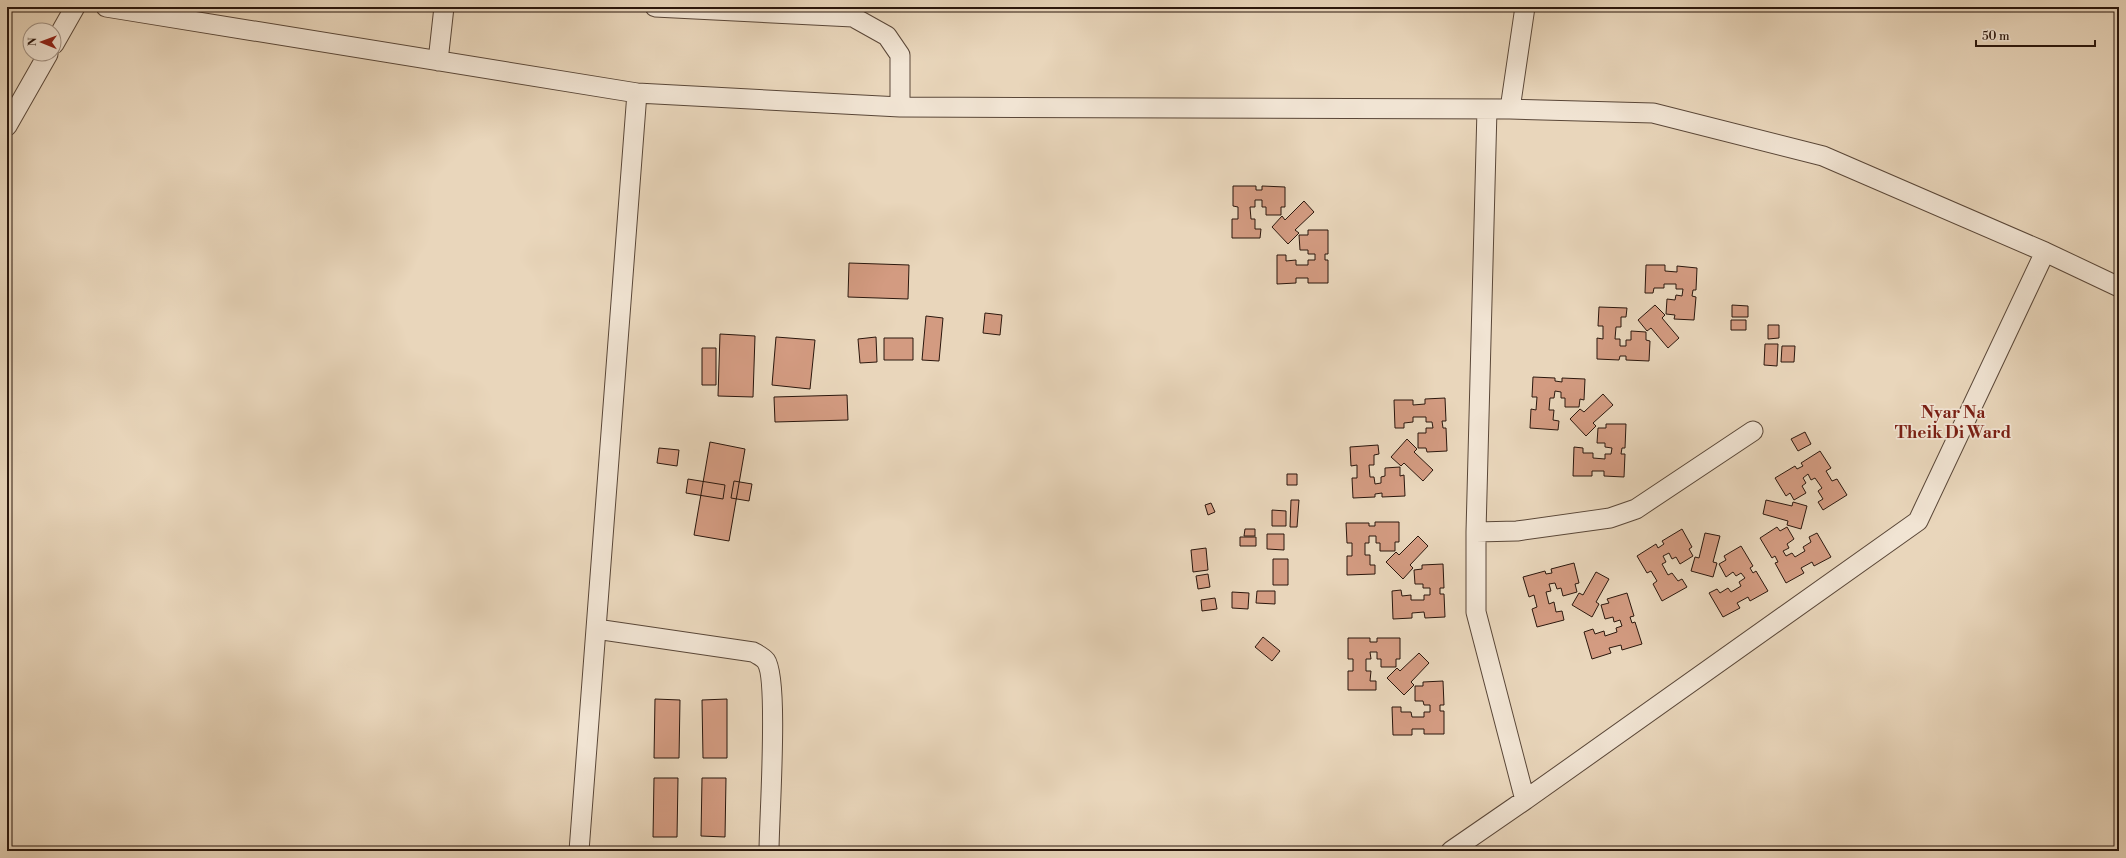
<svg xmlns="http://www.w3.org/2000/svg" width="2126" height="858" font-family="'Libre Bodoni',serif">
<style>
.building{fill:#d39b81;stroke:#2b170d}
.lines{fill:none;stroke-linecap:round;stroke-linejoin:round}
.minor-casing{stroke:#5a4738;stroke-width:21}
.minor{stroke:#f1e4d3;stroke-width:19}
.labels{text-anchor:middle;stroke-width:3.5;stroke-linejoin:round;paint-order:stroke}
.quarter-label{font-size:17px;font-weight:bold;fill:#7a1f14;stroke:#f1e4d3}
</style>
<rect width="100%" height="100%" fill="#e9d6bb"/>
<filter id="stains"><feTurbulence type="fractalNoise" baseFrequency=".005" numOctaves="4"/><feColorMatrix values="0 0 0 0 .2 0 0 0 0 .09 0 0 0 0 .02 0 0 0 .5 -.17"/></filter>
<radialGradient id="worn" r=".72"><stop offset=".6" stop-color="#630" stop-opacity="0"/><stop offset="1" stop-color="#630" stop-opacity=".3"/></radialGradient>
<!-- building -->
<path class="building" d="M1233 186H1256V190H1262V186L1285 187V207H1281V215H1266V207H1262V200H1255V207H1250L1251 219H1255V229H1261L1260 238H1232V219H1238V207L1233 206Z
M1304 201 1314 212 1295 230 1299 233 1288 244 1272 227 1282 216 1285 220Z
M1308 230H1328V254H1325V260H1328V283H1308V278H1296V283L1277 284V255H1286V261L1296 260V265H1308V260H1315V254H1308V250H1300L1299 235H1308Z
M849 263 909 265 908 299 848 297Z
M1646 265H1665V271L1677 272V266L1697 268 1696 290H1693L1692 296 1696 297 1694 320 1674 319 1675 315 1666 314 1667 299 1675 300 1676 295 1682 296 1683 289H1676V284H1664V288H1654L1653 293H1645Z
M1655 305 1665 315 1662 318 1679 338 1668 348 1651 328 1647 331 1638 320Z
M1732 305 1748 306V317H1732Z
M1599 307 1627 308 1626 317H1621V327H1616L1615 339H1620V346H1626V340H1631V331L1646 332V340L1650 341 1649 361 1626 360V356H1620L1619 360 1597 359V338L1603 339V326H1598Z
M985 313 1002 315 1000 335 983 333Z
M926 316 943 318 939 361 922 360Z
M1731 320H1746V330H1731Z
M1768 325H1779V338L1768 339Z
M720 334 755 336 753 397 718 396Z
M776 337 815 340 810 389 772 385Z
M876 337 877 362 860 363 858 339Z
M884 338H913V360H884Z
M1765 344H1778L1777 366 1764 365Z
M1782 346H1795L1794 362H1781Z
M702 348H716V385H702Z
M1533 377 1555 378V381L1562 382V378L1585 379 1584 400 1580 399 1579 407H1565V398H1561V392L1555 391 1554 398H1550L1549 410H1554L1553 420 1559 421 1558 430 1530 428 1531 409 1536 410 1537 397H1532Z
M1603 394 1613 405 1593 423 1596 426 1586 436 1570 419 1580 409 1584 412Z
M847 395 848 420 775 422 774 397Z
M1445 398 1446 421H1442L1443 428H1446L1447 451 1427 452 1426 448H1418V433H1426V428H1433L1432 422H1426V417H1413V422L1404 423V428H1395L1394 400H1413V405L1425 404V399Z
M1606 424H1626L1625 448H1622L1621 454H1625L1624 477 1604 476V471H1592V476H1573L1574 447 1583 448V453H1593V458L1605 459V454H1611L1612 448 1605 447V443H1597L1598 428H1606Z
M1805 432 1811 444 1798 451 1791 439Z
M1407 439 1417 449 1414 452 1433 470 1423 481 1404 463 1401 466 1391 457Z
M710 442 745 449 729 541 694 535Z
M1378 445 1379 454 1374 455V465H1369L1370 477H1374L1375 484 1381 483V477L1385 476V468L1400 467V476L1404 475 1405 496 1382 497V493L1375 494V497L1353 498 1352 478H1357V465L1351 466 1350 447Z
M659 448 679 450 677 466 657 463Z
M1820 451 1831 468 1826 471 1832 481 1837 479 1847 495 1823 510 1818 502 1823 499 1818 491 1822 488 1815 478 1811 480 1808 474 1803 478 1806 483 1802 486 1806 493 1794 500 1790 493 1786 496 1775 478 1795 466 1797 469 1803 466 1801 463Z
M1287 474H1297V485H1287Z
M688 479 725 485 723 499 686 493Z
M734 481 752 484 749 501 731 498Z
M1291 500H1299L1297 527H1290Z
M1766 500 1792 506 1793 502 1807 506 1801 529 1787 525 1788 521 1763 514Z
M1211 503 1215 512 1208 515 1205 505Z
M1272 510 1286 511V526H1272Z
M1375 522H1399V542H1395V551H1380V543H1376V536H1369V543H1365V555H1370V565H1375V574L1347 575V556H1352V543H1347L1346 523H1369V526H1375Z
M1777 527 1780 531 1787 527 1794 539 1787 544 1789 548 1783 551 1786 556 1792 553 1795 557 1805 551 1803 547 1811 542 1809 537 1817 533 1831 557 1814 566 1812 562 1801 568 1804 573 1786 583 1775 563 1778 562 1775 556 1772 558 1760 538Z
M1245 529H1255V536H1244Z
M1682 529 1692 547 1689 549 1693 556 1680 564 1676 557 1672 559 1669 553 1663 556 1666 562 1662 564 1668 575 1672 573 1678 581 1682 579 1687 587 1662 601 1653 584 1657 581 1651 571 1647 573 1637 556 1656 544 1658 548 1664 544 1662 541Z
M1705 533 1720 536 1713 562 1717 563 1713 577 1691 571 1695 557 1699 558Z
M1267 534H1284V550L1267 549Z
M1418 536 1428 546 1410 565 1413 568 1403 579 1386 562 1396 552 1399 555Z
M1240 537H1256V546H1240Z
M1741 546 1753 566 1750 568 1753 573 1756 571 1768 591 1750 601 1748 597 1737 603 1740 608 1723 617 1709 593 1717 589 1720 593 1728 588 1731 592 1741 586 1739 582 1745 578 1741 573 1736 576 1733 572 1726 577 1719 564 1726 560 1724 556Z
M1206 548 1208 570 1193 572 1191 550Z
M1273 559H1288V585H1273Z
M1574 563 1579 583 1575 584 1577 592 1563 596 1561 588 1557 589 1555 583 1549 584 1551 591 1546 592 1549 604 1554 602 1556 612 1562 611 1564 620 1537 627 1532 609 1537 607 1534 595 1529 597 1523 577 1545 571 1546 574 1552 573 1551 569Z
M1443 564 1444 588H1440V594H1444L1445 617 1425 618 1424 612 1412 613V618L1393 619 1392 591 1401 590 1402 596 1411 595V600H1424V595H1430V588H1423V584H1415L1414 570 1422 569V565Z
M1596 572 1609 579 1596 602 1599 604 1592 617 1572 605 1579 593 1583 595Z
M1208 574 1210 587 1198 589 1196 576Z
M1257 591H1275V604L1256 603Z
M1232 592 1249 593 1248 609 1232 608Z
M1627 593 1634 616 1630 617 1632 623 1635 622 1642 644 1622 650 1621 645 1609 648 1611 653 1592 659 1584 632 1593 629 1595 634 1604 631 1605 636 1617 632 1616 628 1622 626 1620 620 1614 622 1613 617 1605 619 1601 605 1609 603 1607 599Z
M1215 598 1217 609 1202 611 1201 600Z
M1263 637 1280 651 1272 661 1255 647Z
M1348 638H1370V642H1377V638H1400V659H1396V667H1381V659H1377V652H1370L1371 659H1366V671H1371L1370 681H1376V690H1348V671H1353V659H1348Z
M1419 653 1429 663 1411 682 1414 685 1404 695 1387 678 1397 668 1400 671Z
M1443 681 1444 705H1440V711H1444V734H1424V729H1412V735H1393L1392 707H1401V712H1411L1412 717H1424V712H1430V705H1424L1423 701H1415V686H1423V682Z
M655 699 680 700 679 758H654Z
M727 699V758H703L702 700Z
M654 778H678L677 837H653Z
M702 778H726L725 837 701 836Z"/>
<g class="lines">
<!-- minor casing -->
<g class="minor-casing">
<path id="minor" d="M106 7 637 93 900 107 1510 109 1653 113 1823 156 2045 252 2119 287
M655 7 853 17 887 36 900 55V107
M54 44 75 7
M438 61 444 7
M1510 109 1525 7
M7 126 48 54
M1476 532 1517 531 1610 518 1636 509 1753 431
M596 629 753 652C757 654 763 657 766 661 779 679 769 820 769 851
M1525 800 1918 521 2045 252
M579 851 637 93
M1451 851 1525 800 1476 612V532L1487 109"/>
</g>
<!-- minor -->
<use href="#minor" class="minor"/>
</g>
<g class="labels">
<!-- quarter labels -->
<g class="quarter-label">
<text x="1953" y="418">Nyar Na<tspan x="1953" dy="20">Theik Di Ward</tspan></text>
</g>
</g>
<!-- margin -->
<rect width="2126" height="858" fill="none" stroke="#e9d6bb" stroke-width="24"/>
<rect x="8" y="8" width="2110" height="842" fill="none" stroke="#2b170d" stroke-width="2"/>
<rect x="12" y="12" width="2102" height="834" fill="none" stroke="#2b170d"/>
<!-- north arrow -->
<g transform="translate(42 42) rotate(271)"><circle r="19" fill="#f1e4d3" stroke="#a29284"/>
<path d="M0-3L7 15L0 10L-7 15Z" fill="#8f2418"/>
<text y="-6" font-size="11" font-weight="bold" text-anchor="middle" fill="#2b170d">N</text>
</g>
<!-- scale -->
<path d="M1976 40v6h119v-6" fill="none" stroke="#2b170d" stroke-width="2"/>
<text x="1982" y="40" font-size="12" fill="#2b170d" stroke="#f1e4d3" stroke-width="3" paint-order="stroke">50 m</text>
<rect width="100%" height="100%" filter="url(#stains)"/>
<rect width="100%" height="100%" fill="url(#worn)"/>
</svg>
